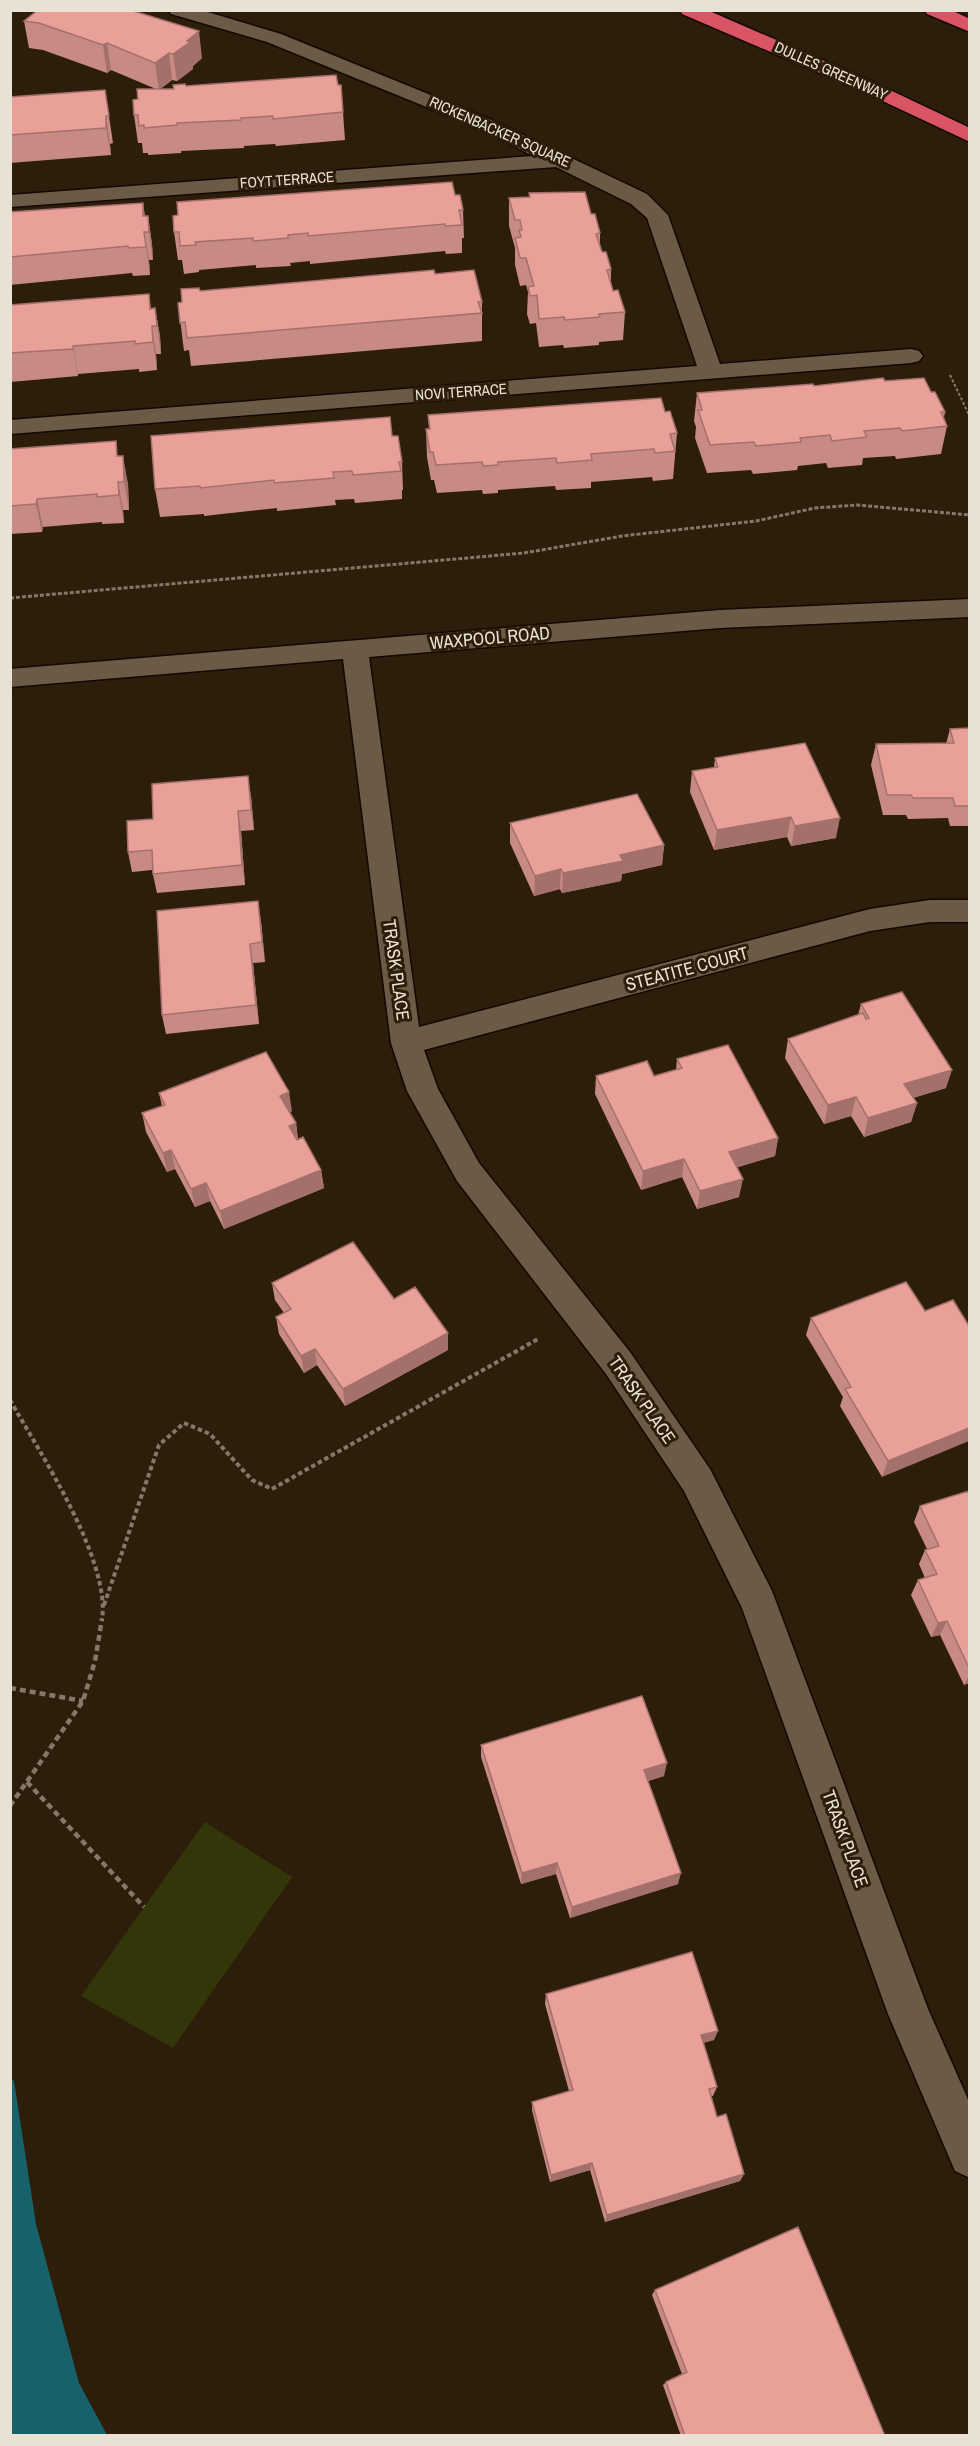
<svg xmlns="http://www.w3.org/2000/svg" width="980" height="2446" font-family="'Archivo Narrow',sans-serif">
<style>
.green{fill:#333608}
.water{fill:#17626a}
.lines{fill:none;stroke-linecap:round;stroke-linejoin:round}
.minor-casing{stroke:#140800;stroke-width:3}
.highway-casing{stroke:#140800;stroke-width:3}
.path-far3{stroke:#847868;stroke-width:2;stroke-dasharray:3 2;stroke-linecap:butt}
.path-far2{stroke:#847868;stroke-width:3;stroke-dasharray:4 2;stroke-linecap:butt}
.path-far1{stroke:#847868;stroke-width:4;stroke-dasharray:4.5 3;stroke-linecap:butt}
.path{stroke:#847868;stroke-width:4.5;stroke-dasharray:6 4;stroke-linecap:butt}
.minor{fill:#6b5b46;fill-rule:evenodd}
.highway{fill:#d95465;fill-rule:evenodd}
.wall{fill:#c88a84}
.shaded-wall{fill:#a3706b}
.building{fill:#e9a099;stroke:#a3706b;stroke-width:1.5}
.labels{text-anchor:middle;stroke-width:6;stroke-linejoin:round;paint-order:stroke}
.far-street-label{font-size:15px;fill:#eae1d5;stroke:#2c1e0b}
.street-label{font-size:18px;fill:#eae1d5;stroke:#2c1e0b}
</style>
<rect width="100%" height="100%" fill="#2c1e0b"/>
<!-- green -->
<path class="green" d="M205 1822 292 1877 173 2048 81 1996Z"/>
<!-- water -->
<path class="water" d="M11 2079 14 2081 36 2224 79 2383 107 2435H11Z"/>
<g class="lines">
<!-- minor casing -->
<g class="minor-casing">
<path id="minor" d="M169 10H201L281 34 492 120 647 194 668 215 720 364 911 349 919 351 923 356 919 361 911 363 10 434V420L697 366 647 218 631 204 556 167 10 207V195L533 156 478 128 267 42 171 14Z
M970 599V617L720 628 369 657 419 1027 870 909 930 900H970V922H930L870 931 424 1050 438 1089 479 1163 630 1352 710 1469 772 1591 928 2009 970 2104V2178L955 2171 888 2014 742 1608 684 1491 606 1374 457 1181 407 1091 391 1043 343 659 10 687V669L720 610Z"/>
</g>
<!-- highway casing -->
<g class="highway-casing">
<path id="highway" d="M680 10H707L871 81 970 128V142L857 89 682 14Z
M925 10H951L970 19V32L927 14Z"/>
</g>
<!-- path-far3 -->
<path class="path-far3" d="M950 375 970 417"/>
<!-- path-far2 -->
<path class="path-far2" d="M10 598 524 553 622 536 756 521 815 508 857 505 970 515"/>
<!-- path-far1 -->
<path class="path-far1" d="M10 1400C40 1453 111 1560 102 1620
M104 1605 159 1445 184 1423 210 1434 252 1480 272 1489 538 1339"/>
<!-- path -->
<path class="path" d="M10 1688 83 1701
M27 1782 144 1907
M10 1806 83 1701 95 1661 102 1619"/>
<!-- minor -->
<use href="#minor" class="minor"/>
<!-- highway -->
<use href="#highway" class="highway"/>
</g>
<!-- wall -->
<path class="wall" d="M38 10 202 58 193 66V69L177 81 172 80 160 89H174L186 86 343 112 345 140 276 146 275 144 244 146V148L181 151V153L148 155V153H143L142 143H138L134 115 138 99 156 89 111 70 107 73 43 50 29 48 24 21Z
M105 90 113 143 110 144 111 155 10 163V97Z
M529 193 591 214 600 233V244L602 252 611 269V283L613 291 625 312 623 340 599 342V345L564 348 563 345 539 347 536 323 530 324 527 314 528 292 526 285 520 286 515 265V248L509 226V198L529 197Z
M455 195 463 210 464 238H462V253L446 254 445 251 310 264V261L290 263 291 266 256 268V265L199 270V272L184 274 182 260H178L174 232Z
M143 203 145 216H148L152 244 153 260H149L150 275 133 276 132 273 10 285V212Z
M435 274 482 302V341L191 366 189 350 184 351 178 303 182 302 200 291Z
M149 294 151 309 155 308 160 336 161 354H156L157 370 139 372V369L78 374V376L10 382V305Z
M885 381 931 392 945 412 944 418 947 426 941 454 896 459 895 456 863 458 862 465 828 468 826 463 798 466 797 470 753 474 751 470 707 473 695 438 696 427 694 421 697 393Z
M665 412 677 433 673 479 653 481 652 477 591 482V488L556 490 555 486 498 490V493L483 494 482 490 437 493 434 480H431L427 457 426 429H429L428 415Z
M392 436 402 462 403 490H402V499L355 503 354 499 335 500 336 505 277 511V508L204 516V514L160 517 155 489Z
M10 449 119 456 128 484 129 510H123L124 523 102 524V522L43 527 42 532 10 534Z
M969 728V826H950L948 818 908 819 906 815H883L871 765 876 744H946L950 729Z
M715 758 836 838 791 846 787 837 714 850 690 792 692 771 714 768Z
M251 796 254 830 241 831 245 885 157 893 152 870 132 872 128 852 153 819Z
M510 823 664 845 662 865 622 874 621 881 562 893 560 889 534 896 510 843Z
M261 921 265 962 253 963 259 1024 166 1034 162 1015Z
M861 1004 946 1088 913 1098 917 1103 911 1122 864 1137 851 1116 824 1124 785 1058 788 1039 858 1015Z
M677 1059 778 1138 775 1156 737 1167 739 1197 697 1209 682 1177 641 1190 595 1094 596 1076H654L676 1070Z
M159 1093 292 1111 290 1112 296 1123 298 1139 321 1170 324 1188 224 1229 210 1201 195 1207 175 1169 167 1172 146 1132 142 1113 162 1106Z
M272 1283 394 1299 448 1350 345 1406 317 1365 304 1373 279 1334 276 1317 284 1313 275 1300Z
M925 1311 969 1326 882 1477 840 1406 843 1397 806 1335 811 1318Z
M969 1491V1683L964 1685 940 1635 931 1637 911 1595 918 1580 925 1578 919 1564 925 1550 927 1549 914 1522 920 1506Z
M481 1745 664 1776 648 1781 678 1884 570 1918 556 1874 521 1884 481 1757Z
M546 1994 714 2040 703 2043 717 2087 713 2096H711L717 2117 744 2174 740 2181 605 2222 590 2170 550 2182 532 2110V2102L569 2091 545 2004Z
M655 2290 885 2436H681L663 2385 666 2382 682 2374 652 2295Z"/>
<!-- shaded-wall -->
<path class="shaded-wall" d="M199 31 202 58 193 66V69L177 81 173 54 187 41Z
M107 43 111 70 107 73 103 45Z
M169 53 172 80 159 90 155 63Z
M106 116 110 144 111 155 106 128Z
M148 216 152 244 153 260 149 232Z
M144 232 149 260 150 275 146 247Z
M155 308 160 336 161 354 157 326Z
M152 326 156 354 157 370 153 342Z
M73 346 78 374V376L73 349Z
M123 456 128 484 129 510 124 482Z
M118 482 123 510 124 523 119 495Z
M37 499 43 527 42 532 36 504Z
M248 776 251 796 254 830 251 810Z
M238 811 241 831 245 885 242 865Z
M791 817 787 837 714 850 717 830Z
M840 818 836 838 791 846 795 826Z
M664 845 662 865 622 874 621 881 562 893 563 873 620 855Z
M561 869 560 889 534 896 535 876Z
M258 901 261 921 265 962 262 942Z
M250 944 253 963 259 1024 256 1005Z
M952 1070 946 1088 899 1102 904 1084Z
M289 1092 292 1111 283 1114 280 1096Z
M856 1097 851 1116 824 1124 828 1105Z
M917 1103 911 1122 864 1137 868 1118Z
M296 1123 298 1142 289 1126Z
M778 1138 775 1156 726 1171 729 1152Z
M171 1150 175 1169 167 1172 163 1153Z
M684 1159 682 1177 641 1190 643 1171Z
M321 1170 324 1188 224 1229 220 1211Z
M743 1179 739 1197 697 1209 700 1191Z
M206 1183 210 1201 195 1207 191 1189Z
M448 1333V1350L345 1406 343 1389Z
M315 1349 317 1365 304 1373 301 1356Z
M969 1428V1441L882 1477 888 1461Z
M947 1621 940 1635 931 1637 938 1623Z
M969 1675V1683L964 1685Z
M667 1763 664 1776 642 1783 644 1770Z
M557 1863 556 1874 521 1884 522 1873Z
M681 1873 678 1884 570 1918 572 1907Z
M718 2031 714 2040 697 2044 701 2035Z
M592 2163 590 2170 550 2182 551 2175Z
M744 2174 740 2181 605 2222 607 2215Z"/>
<!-- building -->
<path class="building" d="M38 10H130L199 31 187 41 190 42 173 54 169 53 155 63 107 43 103 45 39 23 24 21Z
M336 75 338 85H341L343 112 273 119V116L241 118V120L177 123V125L144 128V125L139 126 138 115H134L133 100 138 99 137 89H174L173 85 185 84 186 86Z
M105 90 109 116H106V128L10 135V97Z
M452 182 455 195H460L463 210H459L462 225 445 226V224L308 236V233L288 235V238L253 241V238L195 242 196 245 180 246 179 232H174L173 216 178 215 177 202Z
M585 192 591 214H595L600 233 596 234 602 252H606L611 269 607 270 613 291 618 290 625 312 599 314 600 317 565 320 564 317 539 319 537 295 530 296 528 287 534 286 526 258H520L515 238 521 237 519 230H522L520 220H515L509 198 530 197 529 193Z
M143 203V216H148L149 232H144L146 247 128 248V246L10 257V212Z
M434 270 435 274 474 270 482 302H478L482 313 187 338 185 322 180 323 178 303 182 302 181 289 199 288 200 291Z
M149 294 150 309 155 308 157 326H152L153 342 135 344V341L73 346V349L10 353V305Z
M883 378 885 381 924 378 931 392H935L945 412H941L947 426 902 431 900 428 864 431 867 437 832 441 830 435 800 438 801 442 756 446 754 442 710 445 698 410H702L697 393 813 384 814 386Z
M661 398 665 412 670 411 677 433 670 434 675 451 655 453 654 449 591 454 592 460 557 463 556 458 498 462V465L483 466 482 462 436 465 433 452H430L426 429H430L428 415Z
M390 417 392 436H398L402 462H399L401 471 353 475 352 471 333 472 334 478 274 483V480L200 488V486L155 489 151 436Z
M116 441 117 456H123L124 482H118L119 495 97 497V494L37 499 36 504 10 506V449Z
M969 728V806H955L953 798H913L911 795H887L876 744 954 743 950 729Z
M805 743 840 818 795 826 791 817 717 830 692 771 718 767 715 758Z
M248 776 251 810 238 811 242 865 153 874 152 850 128 852 127 821 153 819 152 784Z
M637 794 664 845 620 855 623 861 563 873 561 869 535 876 510 823Z
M258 901 262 942 250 944 256 1005 162 1015 157 911Z
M902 992 952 1070 904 1084 917 1103 868 1118 856 1097 828 1105 788 1039 863 1013 866 1019 869 1018 861 1004Z
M728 1045 778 1138 729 1152 743 1179 700 1191 684 1159 643 1171 596 1076 647 1061 654 1076 682 1068 677 1059Z
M266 1052 289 1092 280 1096 296 1123 289 1126 297 1140 303 1137 321 1170 220 1211 206 1183 191 1189 171 1150 163 1153 142 1113 165 1105 159 1093Z
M353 1242 394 1299 415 1287 448 1333 343 1389 315 1349 301 1356 276 1317 291 1309 272 1283Z
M906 1282 925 1311 953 1300 969 1326V1428L888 1461 845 1389 851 1387 811 1318Z
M969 1491V1668L947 1621 938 1623 918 1580 937 1574 925 1550 939 1546 920 1506Z
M642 1696 667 1763 644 1770 681 1873 572 1907 557 1863 522 1873 481 1745Z
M692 1952 718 2031 701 2035 717 2087 709 2089 717 2117 726 2114 744 2174 607 2215 592 2163 551 2175 532 2102 573 2090 546 1994Z
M798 2227 885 2436H685L666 2382 687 2372 655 2290Z"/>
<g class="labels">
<!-- far-street labels -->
<g class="far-street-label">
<text transform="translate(831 71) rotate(24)" y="5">DULLES GREENWAY</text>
<text transform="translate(500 132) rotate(24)" y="5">RICKENBACKER SQUARE</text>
<text transform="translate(287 180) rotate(-4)" y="5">FOYT TERRACE</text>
<text transform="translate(461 392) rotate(-4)" y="5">NOVI TERRACE</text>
</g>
<!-- street labels -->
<g class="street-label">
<text transform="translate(490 638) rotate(-5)" y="6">WAXPOOL ROAD</text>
<text transform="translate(687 969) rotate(-15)" y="6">STEATITE COURT</text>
<text transform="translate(396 970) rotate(82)" y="6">TRASK PLACE</text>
<text transform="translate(642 1400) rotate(55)" y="6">TRASK PLACE</text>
<text transform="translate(845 1839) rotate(70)" y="6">TRASK PLACE</text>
</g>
</g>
<!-- border -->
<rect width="980" height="2446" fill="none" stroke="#eae1d5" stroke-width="24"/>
</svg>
